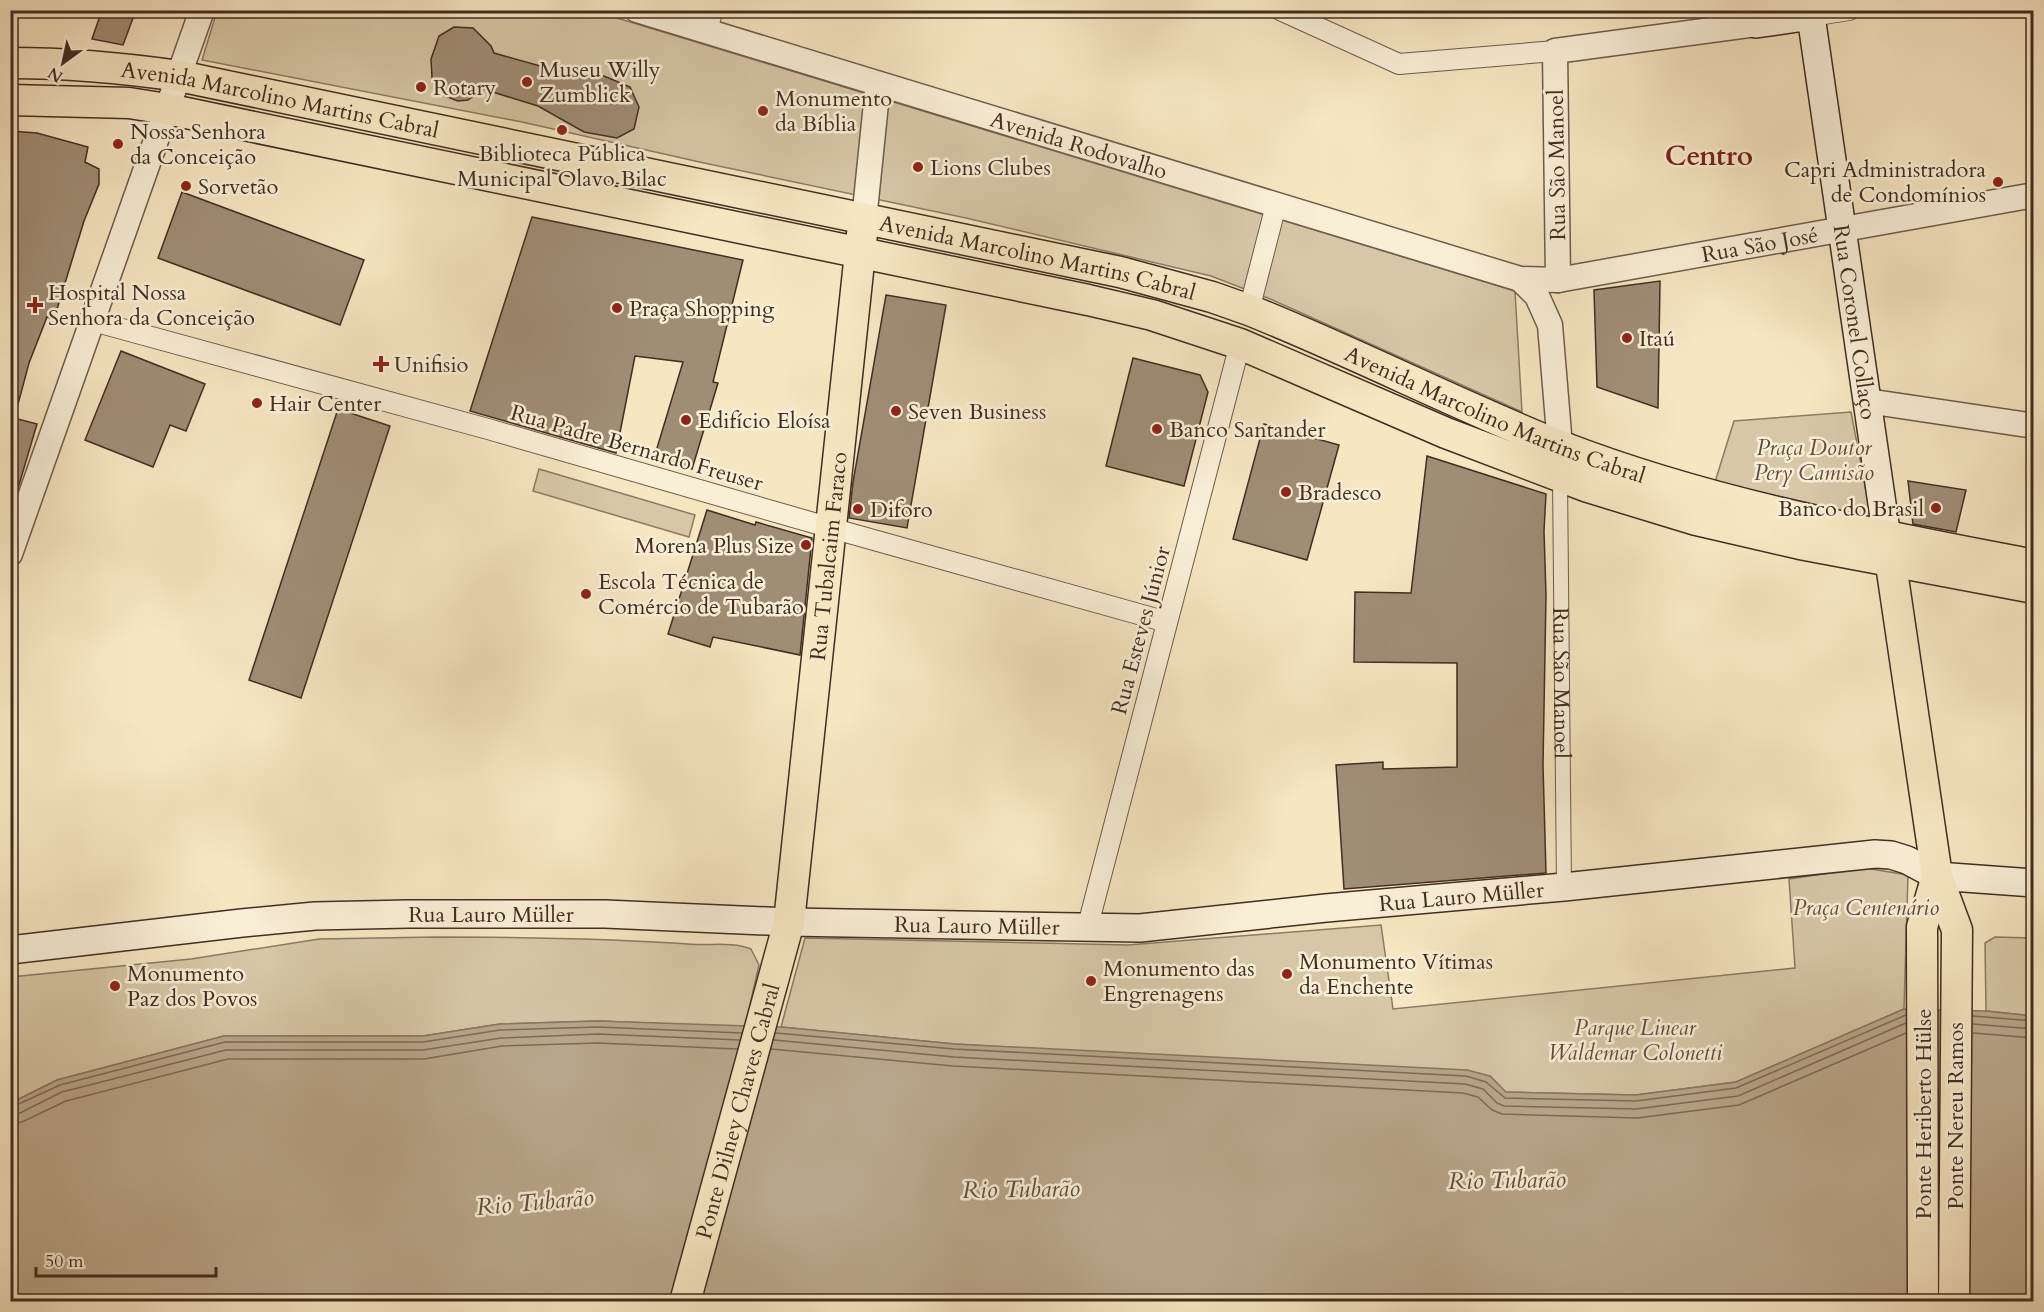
<svg xmlns="http://www.w3.org/2000/svg" width="2044" height="1312" font-family="Cardo,serif">
<style>
.green{fill:#d7c7a7;stroke:#8c7a64;stroke-width:1.5}
.water{fill:#b9a78b;stroke:#897661;stroke-width:1.5}
.lines{fill:none;stroke-linecap:round;stroke-linejoin:round}
.shore{stroke:#7e6a56;stroke-width:1.5}
.building{fill:#a08d75;stroke:#422d21;stroke-width:1.5}
.pedestrian-casing{stroke:#6f5b49;stroke-width:16}
.minor-casing{stroke:#6f5b49;stroke-width:22}
.tertiary-casing{stroke:#6f5b49;stroke-width:27}
.secondary-casing{stroke:#422d21;stroke-width:30}
.primary-casing{stroke:#422d21;stroke-width:33}
.pedestrian{stroke:#f9efd7;stroke-width:14}
.minor{stroke:#f9efd7;stroke-width:20}
.tertiary{stroke:#f9efd7;stroke-width:24}
.secondary{stroke:#f9efd7;stroke-width:27}
.primary{stroke:#f6e6c2;stroke-width:30}
.poi-dot{fill:#8f2418;stroke:#f9efd7;stroke-width:2}
.labels{text-anchor:middle;stroke-width:5;stroke-linejoin:round;paint-order:stroke}
.poi-label{font-size:22px;fill:#422d21;stroke:#f9efd7;text-anchor:start}
.street-label{font-size:22px;fill:#422d21;stroke:#f9efd7}
.park-label{font-size:22px;font-style:italic;fill:#604c3c;stroke:#f9efd7}
.water-label{font-size:24px;font-style:italic;fill:#604c3c;stroke:#f9efd7}
.district-label{font-size:28px;font-weight:bold;fill:#7a1f14;stroke:#f9efd7}
</style>
<rect width="100%" height="100%" fill="#f6e6c2"/>
<filter id="stains"><feTurbulence type="fractalNoise" baseFrequency=".00333" numOctaves="4"/><feColorMatrix values="0 0 0 0 .2 0 0 0 0 .09 0 0 0 0 .02 0 0 0 .5 -.17"/></filter>
<radialGradient id="worn" r=".72"><stop offset=".6" stop-color="#630" stop-opacity="0"/><stop offset="1" stop-color="#630" stop-opacity=".3"/></radialGradient>
<!-- green -->
<path class="green" d="M217 11H594L1515 291 1522 412 1268 298 1211 276 966 218 704 163 522 122 202 60Z
M1851 412 1871 517 1715 482 1734 421Z
M539 469 695 515 689 537 533 491Z
M1865 868 1908 875 1904 1009 1736 1082 1636 1095 1505 1092 1490 1076 954 1044 781 1027 805 938 1128 945 1381 925 1393 1009 1795 968 1789 879Z
M436 937C520 937 604 938 688 944 709 946 732 941 751 949L759 965 745 1027 598 1021 500 1024 423 1036H224L57 1080 11 1103V977L191 959 319 939Z
M1995 937 2033 938V1016L1986 1011 1985 943Z"/>
<!-- water -->
<path class="water" d="M1904 1009 1986 1011 2033 1016V1301L11 1302V1103L57 1080 224 1036H423L500 1024 598 1021 781 1027 955 1044 1467 1070 1490 1076 1506 1092 1636 1095 1736 1082Z"/>
<g class="lines">
<!-- shore -->
<path class="shore" d="M1973 1016 2034 1021
M1973 1024 2034 1029
M776 1033 954 1049 1466 1076 1486 1082 1505 1098 1636 1101 1736 1088 1906 1015
M1973 1033 2034 1038
M774 1040 954 1057 1465 1084 1483 1089 1497 1103 1504 1106 1636 1109 1738 1096 1906 1023
M771 1049 953 1066 1463 1093 1478 1097 1492 1110 1502 1114 1637 1118 1739 1105 1906 1033
M10 1108 60 1085 225 1042H423L500 1030 598 1027 742 1033
M10 1115 18 1114 62 1092 226 1050H423L501 1038 598 1034 740 1040
M10 1124 22 1122 66 1101 228 1059H424L502 1046 598 1043 737 1049"/>
</g>
<!-- building -->
<path class="building" d="M102 10H136L123 45 92 39Z
M454 27 473 28 491 46 494 53 551 69 597 73 630 87 639 107 634 129 617 138 584 132 538 106 483 89 468 100 458 101 442 95 432 78 431 59 439 36Z
M10 131 37 133 88 147 85 162 99 169V184L84 221 54 319 47 317 29 363 17 408 10 407Z
M182 192 364 260 340 325 158 258Z
M532 217 743 260 713 382 718 383 692 469 654 458 683 362 635 356 616 453 470 411Z
M1660 281 1658 408 1597 387 1594 290Z
M886 295 946 305 907 528 849 518 853 482Z
M121 351 205 384 186 431 170 425 153 467 85 440Z
M1133 358 1200 375 1208 392 1184 486 1106 466Z
M338 409 390 426 301 698 249 680Z
M10 417 37 424 16 495H10Z
M1264 424 1339 445 1307 560 1233 539Z
M1427 456 1546 494 1544 531 1546 595 1543 765 1546 873 1344 889 1336 765 1383 762V769L1457 767V663L1354 662 1355 592 1411 593Z
M1908 481 1966 490 1956 532 1913 524Z
M707 510 755 525 756 522 812 538 800 655 713 637 710 647 668 634Z"/>
<g class="lines">
<!-- pedestrian casing -->
<g class="pedestrian-casing">
<g id="pedestrian">
<path id="s1" d="M1560 477 1564 887"/>
</g>
</g>
<!-- minor casing -->
<g class="minor-casing">
<path id="minor" d="M1280 10 1399 64 1555 51
M1811 16 1849 10
M706 32 713 10
M1249 310 1276 205
M93 321 488 429 831 528 1167 622
M1087 929 1240 344"/>
</g>
<!-- tertiary casing -->
<g class="tertiary-casing">
<g id="tertiary">
<path id="s2" d="M637 10 1520 279 1558 280 2034 195"/>
<path d="M864 220 878 84"/>
<path d="M1520 279 1537 296 1550 325 1560 446"/>
<path d="M1558 280 1555 51 1756 24"/>
<path d="M1867 401 2034 426"/>
<path d="M10 554 202 10"/>
</g>
</g>
<!-- secondary casing -->
<g class="secondary-casing">
<g id="secondary">
<path id="s3" d="M1750 10 1756 24 1811 16 1887 538"/>
<path id="s4" d="M10 950 242 923 315 916 408 914H605L789 922 1140 928 1326 908 1564 887 1875 854 1891 855 1907 860 1937 876 2034 883"/>
</g>
</g>
<!-- primary casing -->
<g class="primary-casing">
<g id="primary">
<path id="s5" d="M10 63C67 63 123 68 179 76L1120 272 1212 297 1249 310C1354 352 1455 404 1560 446 1712 505 1874 534 2034 565"/>
<path d="M10 100 129 103 167 109 1088 300 1152 315 1240 344 1446 433 1588 487 1696 520 1800 544 2034 588"/>
<path d="M1888 544 1937 876 1957 930 1954 1302"/>
<path id="s6" d="M685 1302 789 922 862 234"/>
<path d="M1923 1302 1922 927 1937 876"/>
</g>
</g>
<!-- pedestrian -->
<use href="#pedestrian" class="pedestrian"/>
<!-- minor -->
<use href="#minor" class="minor"/>
<!-- tertiary -->
<use href="#tertiary" class="tertiary"/>
<!-- secondary -->
<use href="#secondary" class="secondary"/>
<!-- primary -->
<use href="#primary" class="primary"/>
</g>
<!-- markers -->
<g class="poi-dot">
<circle cx="527" cy="82" r="6"/>
<circle cx="421" cy="87" r="6"/>
<circle cx="763" cy="111" r="6"/>
<circle cx="562" cy="130" r="6"/>
<circle cx="118" cy="144" r="6"/>
<circle cx="918" cy="167" r="6"/>
<circle cx="1998" cy="182" r="6"/>
<circle cx="186" cy="186" r="6"/>
<path d="M32 296h6v6h6v6h-6v6h-6v-6h-6v-6h6z"/>
<circle cx="617" cy="308" r="6"/>
<circle cx="1627" cy="338" r="6"/>
<path d="M378 355h6v6h6v6h-6v6h-6v-6h-6v-6h6z"/>
<circle cx="257" cy="403" r="6"/>
<circle cx="896" cy="411" r="6"/>
<circle cx="686" cy="420" r="6"/>
<circle cx="1157" cy="429" r="6"/>
<circle cx="1286" cy="492" r="6"/>
<circle cx="1936" cy="508" r="6"/>
<circle cx="858" cy="509" r="6"/>
<circle cx="806" cy="545" r="6"/>
<circle cx="586" cy="594" r="6"/>
<circle cx="1287" cy="974" r="6"/>
<circle cx="1091" cy="981" r="6"/>
<circle cx="115" cy="986" r="6"/>
</g>
<g class="labels">
<!-- poi labels -->
<g class="poi-label">
<text x="539" y="77">Museu Willy<tspan x="539" dy="25">Zumblick</tspan></text>
<text x="433" y="95">Rotary</text>
<text x="775" y="106">Monumento<tspan x="775" dy="25">da Bíblia</tspan></text>
<text x="130" y="139">Nossa Senhora<tspan x="130" dy="25">da Conceição</tspan></text>
<text x="562" y="161" text-anchor="middle">Biblioteca Pública<tspan x="562" dy="25">Municipal Olavo Bilac</tspan></text>
<text x="930" y="175">Lions Clubes</text>
<text x="1986" y="177" text-anchor="end">Capri Administradora<tspan x="1986" dy="25">de Condomínios</tspan></text>
<text x="198" y="194">Sorvetão</text>
<text x="48" y="300">Hospital Nossa<tspan x="48" dy="25">Senhora da Conceição</tspan></text>
<text x="629" y="316">Praça Shopping</text>
<text x="1639" y="346">Itaú</text>
<text x="394" y="372">Unifisio</text>
<text x="269" y="411">Hair Center</text>
<text x="908" y="419">Seven Business</text>
<text x="698" y="428">Edifício Eloísa</text>
<text x="1169" y="437">Banco Santander</text>
<text x="1298" y="500">Bradesco</text>
<text x="1924" y="516" text-anchor="end">Banco do Brasil</text>
<text x="870" y="517">Diforo</text>
<text x="794" y="553" text-anchor="end">Morena Plus Size</text>
<text x="598" y="589">Escola Técnica de<tspan x="598" dy="25">Comércio de Tubarão</tspan></text>
<text x="1299" y="969">Monumento Vítimas<tspan x="1299" dy="25">da Enchente</tspan></text>
<text x="1103" y="976">Monumento das<tspan x="1103" dy="25">Engrenagens</tspan></text>
<text x="127" y="981">Monumento<tspan x="127" dy="25">Paz dos Povos</tspan></text>
</g>
<!-- street labels -->
<g class="street-label">
<text dy="8" stroke="none"><textPath href="#s5" startOffset="273">Avenida Marcolino Martins Cabral</textPath></text>
<text dy="8" stroke="none"><textPath href="#s2" startOffset="462">Avenida Rodovalho</textPath></text>
<text transform="translate(1556 165) rotate(-91)" y="8">Rua São Manoel</text>
<text dy="8" stroke="none"><textPath href="#s2" startOffset="1166">Rua São José</textPath></text>
<text dy="8" stroke="none"><textPath href="#s5" startOffset="1047">Avenida Marcolino Martins Cabral</textPath></text>
<text dy="8" stroke="none"><textPath href="#s3" startOffset="380">Rua Coronel Collaço</textPath></text>
<text dy="8" stroke="none"><textPath href="#s5" startOffset="1533">Avenida Marcolino Martins Cabral</textPath></text>
<text transform="translate(637 447) rotate(16)" y="8">Rua Padre Bernardo Freuser</text>
<text dy="8" stroke="none"><textPath href="#s6" startOffset="762">Rua Tubalcaim Faraco</textPath></text>
<text transform="translate(1140 630) rotate(-75)" y="8">Rua Esteves Júnior</text>
<text dy="8" stroke="none"><textPath href="#s1" startOffset="206">Rua São Manoel</textPath></text>
<text dy="8" stroke="none"><textPath href="#s4" startOffset="1455">Rua Lauro Müller</textPath></text>
<text dy="8" stroke="none"><textPath href="#s4" startOffset="483">Rua Lauro Müller</textPath></text>
<text dy="8" stroke="none"><textPath href="#s4" startOffset="969">Rua Lauro Müller</textPath></text>
<text dy="8" stroke="none"><textPath href="#s6" startOffset="198">Ponte Dilney Chaves Cabral</textPath></text>
<text transform="translate(1923 1114) rotate(-90)" y="8">Ponte Heriberto Hülse</text>
<text transform="translate(1955 1116) rotate(-90)" y="8">Ponte Nereu Ramos</text>
</g>
<!-- park labels -->
<g class="park-label">
<text x="1814" y="455">Praça Doutor<tspan x="1814" dy="25">Pery Camisão</tspan></text>
<text x="1866" y="915">Praça Centenário</text>
<text x="1635" y="1035">Parque Linear<tspan x="1635" dy="25">Waldemar Colonetti</tspan></text>
</g>
<!-- water labels -->
<g class="water-label">
<text transform="translate(1507 1180) rotate(-1)" y="8">Rio Tubarão</text>
<text transform="translate(1021 1189) rotate(-1)" y="8">Rio Tubarão</text>
<text transform="translate(535 1202) rotate(-5)" y="8">Rio Tubarão</text>
</g>
<!-- district labels -->
<g class="district-label">
<text x="1709" y="165">Centro</text>
</g>
</g>
<!-- margin -->
<rect width="2044" height="1312" fill="none" stroke="#f6e6c2" stroke-width="36"/>
<rect x="12" y="12" width="2020" height="1288" fill="none" stroke="#422d21" stroke-width="3"/>
<rect x="18" y="18" width="2008" height="1276" fill="none" stroke="#422d21" stroke-width="1.5"/>
<!-- north arrow -->
<g transform="translate(63 63) rotate(213)" stroke="#f9efd7" stroke-width="4.5" paint-order="stroke">
<path d="M0-4.5L10 22L0 15L-10 22Z" fill="#422d21"/>
<text y="-9" font-size="16" font-weight="bold" text-anchor="middle" fill="#422d21">N</text>
</g>
<!-- scale -->
<path d="M36 1267v9h180v-9" fill="none" stroke="#422d21" stroke-width="3"/>
<text x="45" y="1267" font-size="18" fill="#422d21" stroke="#f9efd7" stroke-width="4.5" paint-order="stroke">50 m</text>
<rect width="100%" height="100%" filter="url(#stains)"/>
<rect width="100%" height="100%" fill="url(#worn)"/>
</svg>
